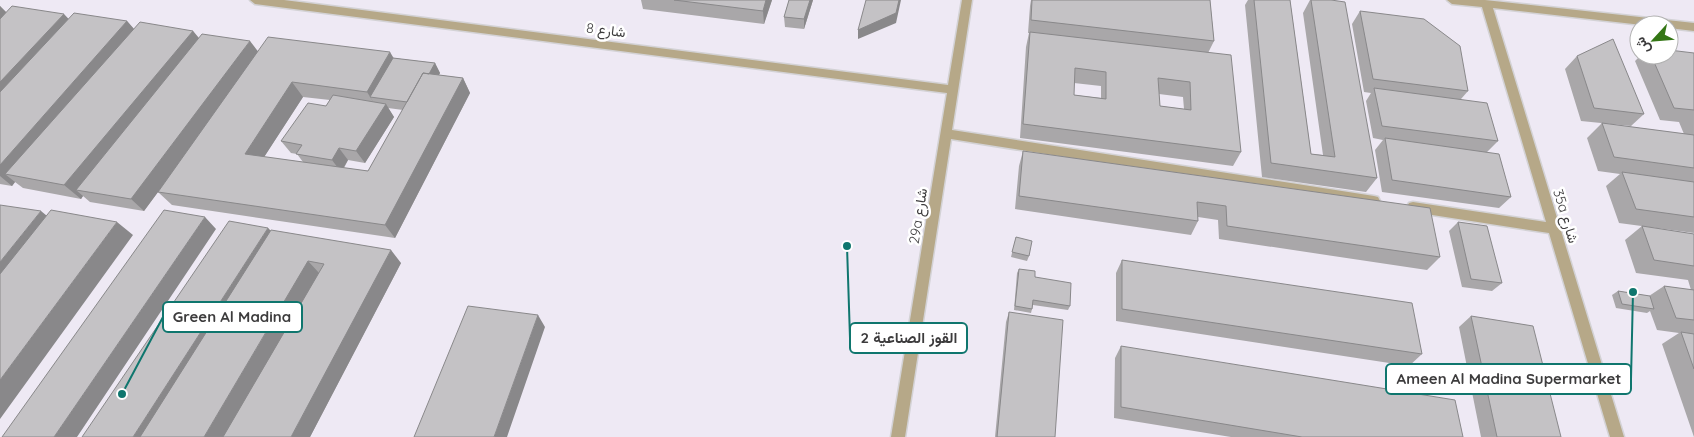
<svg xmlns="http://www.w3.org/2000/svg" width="1694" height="437" font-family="Quicksand,Vazirmatn,sans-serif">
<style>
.built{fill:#eee9f4;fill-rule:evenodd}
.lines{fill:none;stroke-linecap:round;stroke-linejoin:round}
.service-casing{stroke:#d3d2d5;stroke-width:3}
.service{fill:#b6a888;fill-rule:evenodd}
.wall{fill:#a9a7a9;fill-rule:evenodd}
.shaded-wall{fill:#89888a}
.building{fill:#c4c2c5;stroke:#89888a;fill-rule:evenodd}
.labels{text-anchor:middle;stroke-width:5;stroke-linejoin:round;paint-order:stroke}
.street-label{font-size:14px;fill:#3d3c3d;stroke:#fff}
.leader{fill:none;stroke:#0f766e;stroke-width:2}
.callout-dot{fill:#0f766e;stroke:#fff;stroke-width:2}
.callout{fill:#fff;stroke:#0f766e;stroke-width:2}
.callout-label{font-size:15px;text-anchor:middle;font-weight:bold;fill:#3d3c3d}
</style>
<rect width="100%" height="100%" fill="#f9f8fb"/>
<!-- built -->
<path class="built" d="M0 0H1694V437H0ZM1639 25H1669V55H1639Z"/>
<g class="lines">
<!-- service casing -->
<g class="service-casing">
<path id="service" d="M250 0H284L948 85 962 0H972L952 130 1374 196 1378 197 1380 201 1378 205 1374 206 951 139 905 437H891L947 93 255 4Z
M1447 0H1485L1694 23V31L1669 28V25H1642L1493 8 1624 437H1610L1549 233 1413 212 1409 211 1407 207 1409 203 1413 202 1546 222 1482 7 1452 4Z"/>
</g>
<!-- service -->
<use href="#service" class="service"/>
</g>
<!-- wall -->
<path class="wall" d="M641 0H772L764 24 643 9Z
M789 0H813L804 29 785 27 784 17Z
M1031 0H1210L1214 41 1208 53 1241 152 1233 166 1020 138 1026 47 1029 33H1028L1030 6ZM1074 83 1101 86V98L1074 95ZM1159 94 1183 97 1184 109 1160 106Z
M1248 0H1290L1311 154 1323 155 1303 13 1310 0H1331L1377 178 1366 192 1262 177 1245 5Z
M0 6 6 12 69 19 127 21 134 29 193 31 199 38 258 51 393 58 435 63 440 73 439 75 463 78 470 93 395 238 172 205 158 192 144 211 90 202 83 196 81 199 23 188 15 182 12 186 0 184ZM303 97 330 100 326 106 281 141 291 153 297 154 303 162 264 157ZM388 108 403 110 368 171 344 168 348 160 365 163 394 117Z
M1360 11 1468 91 1461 99 1498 141 1487 152 1511 197 1499 208 1382 192 1375 150 1383 140 1373 138 1366 101 1371 93 1364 92 1352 24Z
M1694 53V233L1619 223 1606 186 1620 174 1598 171 1587 138 1602 123 1684 134 1679 122 1660 120 1635 61 1641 55H1669Z
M1577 56 1644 114 1631 126 1581 121 1565 69Z
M1023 151 1440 257 1427 270 1219 239 1218 220 1198 217V221L1191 235 1015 209 1019 166Z
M1458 222 1502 283 1492 291 1462 287 1449 231Z
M1642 226 1694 234V437L1662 344 1679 333 1657 330 1650 311 1647 313 1616 308 1612 295 1618 291 1649 296 1664 286 1691 290 1688 280 1636 273 1625 240Z
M268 228 271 231 401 263 310 437Z
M1016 237 1029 256 1027 261 1011 257Z
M1122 260 1422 354 1409 366 1116 321V273Z
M1019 269 1035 277 1070 306 1068 310 1033 305 1031 313 1014 310 1017 273Z
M1009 312 1055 437H995L1006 322Z
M1471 316 1561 437H1481L1459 327Z
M1121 346 1463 437H1231L1114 418 1115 358Z"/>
<!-- shaded-wall -->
<path class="shaded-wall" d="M766 0H772L764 24 763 11Z
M810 0H813L804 29V19Z
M899 0H901L896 23 858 39V30Z
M0 6 10 16 0 26Z
M64 14 78 29 0 115V82Z
M127 21 140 36 5 174 15 182 12 186 0 176V165Z
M193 31 205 46 76 190 83 196 81 199 64 185Z
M250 41 260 54 144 211 131 199Z
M390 52 399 67 370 97 376 106 367 92Z
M435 63 440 73 418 112 413 103Z
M463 78 470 93 395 238 385 225Z
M292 82 303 97 257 168 245 154Z
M386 104 394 117 365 163 356 151Z
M339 148 348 160 341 172 332 160Z
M41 211 58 225 0 299V262Z
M205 217 216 229 77 437H54Z
M117 222 133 235 0 419V380Z
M268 228 279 240 154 437H133Z
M391 250 401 263 310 437H291Z
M308 261 320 274 226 437H204Z
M538 315 545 327 507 437H494Z"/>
<!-- building -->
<path class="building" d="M674 0H766L763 11Z
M789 0H810L804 19 784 17Z
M866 0H899L896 13 858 30Z
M1032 0H1210L1214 41 1031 20Z
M1254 0H1290L1311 154 1335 157 1311 0H1331L1345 2 1377 178 1271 163Z
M12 6 64 14 0 82V19Z
M1360 11 1424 19 1460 46 1468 91 1373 79Z
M74 13 127 21 0 165V92Z
M140 22 193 31 64 185 5 174Z
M1030 32 1231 55 1241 152 1023 124ZM1075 68 1106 72V99L1074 95ZM1158 78 1190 82 1191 110 1160 106Z
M202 34 250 41 131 199 76 190Z
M268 37 390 52 367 92 292 82 245 154 368 171 423 73 463 78 385 225 158 192Z
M1613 39 1644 114 1594 108 1577 56Z
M1669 50 1694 53V110L1674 108 1651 55H1669Z
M393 58 435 63 429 74 423 73 407 102 370 97Z
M1374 88 1487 103 1498 141 1382 126Z
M333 95 386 104 356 151 339 148 332 160 296 154 302 145 281 141 308 103 326 106Z
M1602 123 1694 135V168L1614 157Z
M1385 138 1499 154 1511 197 1392 180Z
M1023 151 1430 208 1440 257 1227 226 1226 206 1197 202 1198 221 1019 196Z
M1622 172 1694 182V217L1636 209Z
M0 205 41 211 0 262Z
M51 210 117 222 0 380V274Z
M164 210 205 217 54 437H2Z
M229 221 268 228 133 437H82Z
M1458 222 1487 226 1502 283 1471 279Z
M1642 226 1694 234V266L1654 260Z
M271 230 391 250 291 437H223L324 264 308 261 204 437H140Z
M1016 237 1032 241 1029 256 1012 252Z
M1122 260 1412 303 1422 354 1122 309Z
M1019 269 1035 271V277L1071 283 1070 306 1033 300 1032 309 1015 306Z
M1664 286 1694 290V320L1676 318Z
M1618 291 1650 296 1654 309 1622 304Z
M468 306 538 315 494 437H414Z
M1009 312 1063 320 1055 437H997Z
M1471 316 1533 326 1561 437H1497Z
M1681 332 1694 334V369Z
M1121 346 1455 400 1463 437H1302L1121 407Z"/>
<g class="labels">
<!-- street labels -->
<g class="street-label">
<text transform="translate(606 30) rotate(7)" y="5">شارع 8</text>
<text transform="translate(918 216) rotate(-81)" y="5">29a شارع</text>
<text transform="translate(1566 216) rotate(73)" y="5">35a شارع</text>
</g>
</g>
<!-- callouts -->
<path class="leader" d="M122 394L163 317M847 246L850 338M1633 292L1631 379"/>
<g class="callout-dot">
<circle cx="122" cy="394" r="5"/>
<circle cx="847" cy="246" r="5"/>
<circle cx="1633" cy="292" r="5"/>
</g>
<g class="callout">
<rect x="163" y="302" width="139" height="30" rx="5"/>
<rect x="850" y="323" width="117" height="30" rx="5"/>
<rect x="1386" y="364" width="245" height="30" rx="5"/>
</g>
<g class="callout-label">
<text x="232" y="322">Green Al Madina</text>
<text x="909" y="343">القوز الصناعية 2</text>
<text x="1509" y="384">Ameen Al Madina Supermarket</text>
</g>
<!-- north arrow -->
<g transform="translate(1654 40) rotate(244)"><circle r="24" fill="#ffffff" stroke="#b1b1b1"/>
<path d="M0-4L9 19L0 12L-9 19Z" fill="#347615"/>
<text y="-8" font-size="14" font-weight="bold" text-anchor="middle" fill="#3d3c3d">ش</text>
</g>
</svg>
